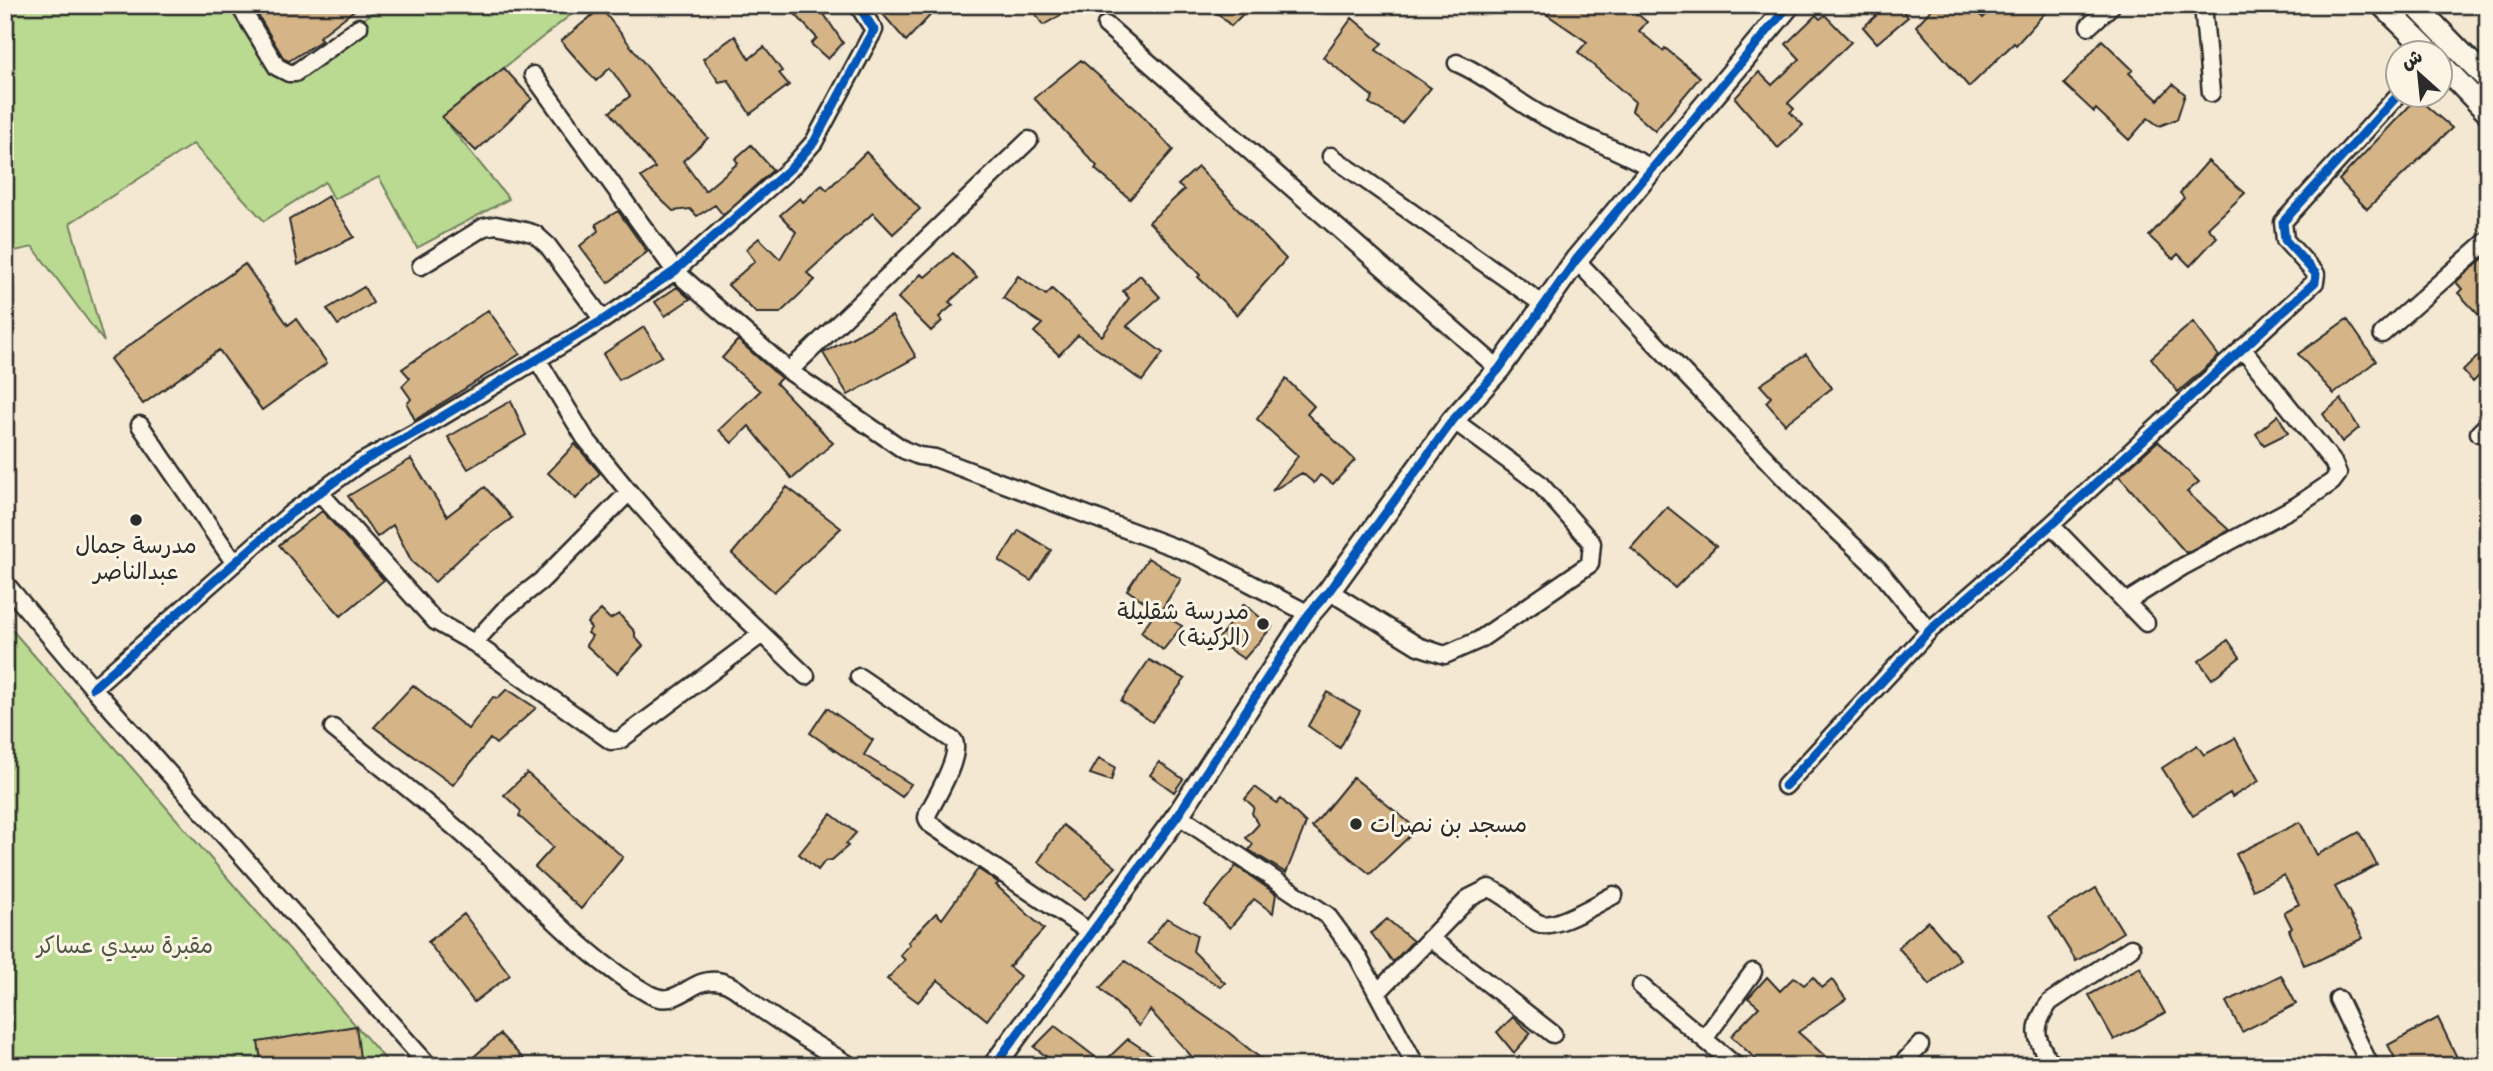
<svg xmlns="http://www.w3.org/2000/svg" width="2493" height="1071" font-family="Mynerve,'Playpen Sans Arabic',sans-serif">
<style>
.green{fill:#bada92;stroke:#72825e;stroke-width:2}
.building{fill:#d5b588;stroke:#2b2b2b;stroke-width:2}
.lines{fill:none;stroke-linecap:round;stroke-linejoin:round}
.street-casing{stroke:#2b2b2b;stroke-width:21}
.secondary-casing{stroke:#2b2b2b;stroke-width:26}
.street{stroke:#fcf5e5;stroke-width:16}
.secondary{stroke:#fcf5e5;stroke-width:21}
.cycleway-casing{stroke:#fcf5e5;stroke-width:13}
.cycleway{stroke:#0057b8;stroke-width:9}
.poi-dot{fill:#2b2b2b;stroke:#fcf5e5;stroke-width:2.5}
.labels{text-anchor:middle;stroke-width:6;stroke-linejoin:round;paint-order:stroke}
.poi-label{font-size:23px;fill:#2b2b2b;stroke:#fcf5e5}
.park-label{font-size:23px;fill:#4f5745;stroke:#fcf5e5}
</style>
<rect width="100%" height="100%" fill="#f4e8d2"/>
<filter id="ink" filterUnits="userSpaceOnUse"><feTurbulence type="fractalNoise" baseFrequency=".0143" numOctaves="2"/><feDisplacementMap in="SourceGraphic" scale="14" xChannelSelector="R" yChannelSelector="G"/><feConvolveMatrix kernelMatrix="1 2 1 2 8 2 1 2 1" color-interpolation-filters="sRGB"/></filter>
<g filter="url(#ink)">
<!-- green -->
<path class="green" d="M5 5H240L289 73 383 5H583L442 117 509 199 417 248 379 177 334 199 325 182 264 221 193 144 70 223 104 342 33 247 5 253Z
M6 623 391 1066H5Z"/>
<!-- building -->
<path class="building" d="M261 5H361L319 37 322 40 289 61 284 59 255 10Z
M787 5H818L843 43 828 59 811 44 817 38Z
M875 5H940L906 41Z
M1029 5H1079L1043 25Z
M1209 5H1252L1231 26Z
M1533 5H1627L1647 22 1639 31 1663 51 1665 48 1700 77 1655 131 1632 111 1635 102 1578 52 1587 42Z
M1866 5H1898L1908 17 1877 43 1863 27 1876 16Z
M1935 5H1971L1983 18 1996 5H2052L2016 45 2014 43 1969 87 1916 26Z
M601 8 669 95 708 138 683 161 705 191 738 163 735 159 751 145 773 170 723 215 715 205 697 216 690 209 673 211 651 190 641 177 655 168 610 112 630 96 610 68 596 81 561 41Z
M1816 15 1820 19 1825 15 1851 42 1788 103 1794 109 1790 112 1803 125 1778 148 1735 98 1759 72 1772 85 1800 59 1786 44Z
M1352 18 1382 43 1376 50 1431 88 1402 123 1369 103 1373 97 1323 57Z
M735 36 749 59 764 47 782 71 779 73 789 85 750 114 728 80 719 82 703 59Z
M2102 40 2133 70 2129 73 2158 100 2173 84 2185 94 2177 119 2159 126 2148 118 2129 140 2096 109 2094 112 2064 84Z
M1081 60 1139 112 1173 150 1130 199 1095 169 1097 166 1034 98Z
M504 68 532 99 476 151 442 117Z
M2417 98 2452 128 2367 209 2339 180Z
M866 152 920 209 893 234 873 213 807 273 815 280 780 313H756L728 285 755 261 746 249 759 238 780 259 796 232 780 215 800 198 803 202 822 185 827 190Z
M2208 161 2245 193 2208 228 2217 237 2190 266 2178 254 2173 259 2149 236 2184 198 2180 193Z
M1198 167 1286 259 1237 315 1198 277 1200 275 1149 222 1184 190 1178 185Z
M328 196 354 237 298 265 289 220Z
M618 211 647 252 608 283 580 246 598 231 596 224Z
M953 253 977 277 949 302 953 305 939 317 942 321 931 331 898 298 921 274 925 277Z
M2488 254V325L2458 293 2462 289 2456 282Z
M245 264 288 325 296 319 327 363 262 410 219 350 143 404 110 359Z
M1140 275 1160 297 1127 326 1163 353 1142 381 1078 335 1059 355 1034 332 1042 324 1003 298 1018 276 1046 295 1052 289 1102 336 1129 298 1123 291Z
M364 287 373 303 338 325 327 309Z
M677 287 690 299 665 316 655 302Z
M488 310 520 354 415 420 407 404 411 399 402 386 410 378 402 369Z
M892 316 916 357 848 395 823 353Z
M2347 319 2376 361 2334 394 2298 354Z
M2193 322 2219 356 2178 392 2151 358Z
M644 327 662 356 619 380 603 354Z
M738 340 781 378 776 383 833 443 792 479 749 426 732 443 719 430 760 391 722 358Z
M2488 346V367L2473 382 2463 371Z
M1806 354 1832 388 1785 424 1766 402 1771 397 1760 385Z
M1286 379 1314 406 1307 414 1355 460 1333 484 1320 475 1314 483 1302 473 1272 491 1298 456 1257 419Z
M2341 399 2359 428 2342 442 2323 414Z
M511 401 526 435 468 469 448 437Z
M2278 415 2288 433 2264 445 2256 434Z
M2158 441 2199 482 2187 492 2229 530 2186 553 2119 476Z
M575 444 600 473 576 499 548 473Z
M411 459 447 516 485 487 512 518 470 549 435 582 412 562 393 525 377 537 348 496Z
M787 487 841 528 774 592 732 554Z
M1667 507 1716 546 1675 588 1631 548Z
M322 511 384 580 341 616 279 545Z
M1019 530 1051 550 1031 581 999 561Z
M1148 558 1181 579 1160 612 1127 590Z
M1244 604 1272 627 1244 659 1217 641Z
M601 610 610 619 619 614 635 632V637L643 646 617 673 586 645 592 636 588 633 591 628 587 623Z
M1156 611 1182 626 1163 650 1141 632Z
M2228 640 2240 657 2212 679 2199 661Z
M1149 660 1185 679 1152 722 1121 701Z
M413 685 468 729 493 697 498 698 507 689 536 708 496 744 490 739 453 785 374 727Z
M1327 692 1360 711 1340 748 1308 726Z
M827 708 873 740 864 755 911 784 902 797 810 733Z
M2235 738 2259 781 2232 797 2230 793 2193 816 2162 768 2197 745 2204 755Z
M1099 758 1115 767 1111 781 1090 774Z
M1159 762 1183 779 1174 792 1150 775Z
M527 773 623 857 581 909 535 867 553 847 519 816 521 811 504 795Z
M1353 777 1417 829 1370 874 1312 827Z
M1255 787 1277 803 1281 799 1306 823 1286 873 1249 850 1253 844 1246 838 1258 825 1252 813 1254 807 1245 799Z
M831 814 856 833 846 844 848 846 832 860 825 861 818 870 799 854Z
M2300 822 2317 855 2359 832 2377 865 2335 887 2363 938 2315 962 2314 961 2304 965 2289 930 2292 928 2284 912 2299 904 2284 875 2253 890 2236 854Z
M1063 825 1116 867 1085 899 1038 862Z
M1236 866 1276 894 1273 913 1254 899 1230 928 1205 905Z
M978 869 999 883 996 885 1044 929 1009 967 1020 976 987 1020 938 980 918 1002 887 979 905 960 900 955 910 944 908 942 936 913 942 919Z
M2096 888 2123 932 2076 961 2049 917Z
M464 914 510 975 474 1002 428 942Z
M1167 918 1197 935 1193 951 1225 983 1221 987 1147 943Z
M1387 919 1413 941 1393 962 1371 933Z
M1928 921 1960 959 1930 985 1898 947Z
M1125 961 1228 1032 1270 1066H1206L1192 1057 1150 1010 1139 1026 1100 988Z
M2140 967 2165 1013 2114 1040 2089 995Z
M2281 975 2296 1004 2242 1032 2226 1002Z
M1767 977 1780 991 1794 977 1804 985 1813 977 1822 988 1832 980 1846 999 1798 1032 1836 1066H1763L1731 1036 1759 1007 1748 998Z
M1513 1017 1531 1033 1514 1053 1497 1032Z
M2438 1018 2461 1066H2399L2388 1045Z
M356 1026 361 1066H262L258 1042Z
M1055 1026 1103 1063 1128 1039 1168 1066H1058L1034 1047Z
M500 1034 530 1066H463Z"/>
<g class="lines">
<!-- street casing -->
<g class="street-casing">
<path id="street" d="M239 5 277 67 289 73H295L359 27
M2203 5 2211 93
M1106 25 1499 369
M2089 26 2112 5
M1457 63C1490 77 1514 101 1545 117 1580 136 1618 149 1653 169
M533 75 675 271 789 371 904 450 919 456 935 458 1200 557 1309 614
M1331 156 1544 305
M1576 260 1810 505 1879 570 1929 631
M421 266 484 227 496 225 525 231 535 234 548 246 603 320
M2382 334 2488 240
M537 359 585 438 629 492 716 590 806 676
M789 371 1029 140
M140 425 234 562
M2479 433 2488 424
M320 493 435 621 474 643 611 741 620 740 762 634
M2051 525 2146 623
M5 583 93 688 429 1066
M1329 591 1418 646 1445 655 1479 640 1590 564 1592 543 1539 483 1453 420
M2126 602 2182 567 2298 505 2332 482 2338 474 2333 462 2242 348
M474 643 503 611 541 581 629 492
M859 677 954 741C961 756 936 798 928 813L927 818 930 824 1091 933
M93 688 290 514 360 463 423 428 603 320 675 271 792 167 814 142 874 30 858 5
M333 728C384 769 436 809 484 853 537 901 586 959 649 994 680 1011 690 974 722 982 737 986 749 1001 761 1009 790 1029 820 1048 851 1066
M1785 786 1929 631 2051 525 2315 282 2316 274 2285 240 2283 222 2399 94
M1178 815 1327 915 1358 957 1416 1066
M1430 938 1553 1034
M1641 986 1736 1066
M1377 993 1469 898 1489 888C1512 897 1520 914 1538 923 1554 931 1598 903 1614 895
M2338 999 2370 1066
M1704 1039 1753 972
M1900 1066 1920 1045
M2052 1066C2036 1039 2030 1029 2050 1002L2131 948"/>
</g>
<!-- secondary casing -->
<g class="secondary-casing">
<path id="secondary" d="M2382 5 2430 52
M2415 5 2488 80
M2440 63 2488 113
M994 1066 1178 815 1309 614 1329 591 1453 420 1499 369 1576 260 1789 5"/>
</g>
<!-- street -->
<use href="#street" class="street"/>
<!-- secondary -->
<use href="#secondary" class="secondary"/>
<!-- cycleway casing -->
<g class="cycleway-casing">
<path id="cycleway" d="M93 688 290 514 360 463 423 428 603 320 675 271 792 167 814 142 874 30 858 5
M1785 786 1929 631 2051 525 2315 282 2316 274 2285 240 2283 222 2399 94
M994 1066 1178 815 1309 614 1329 591 1453 420 1499 369 1576 260 1789 5"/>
</g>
<!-- cycleway -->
<use href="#cycleway" class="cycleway"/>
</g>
</g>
<!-- markers -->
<g class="poi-dot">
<circle cx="136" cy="520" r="7"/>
<circle cx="1263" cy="624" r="7"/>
<circle cx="1356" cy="824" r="7"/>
</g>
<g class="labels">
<!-- poi labels -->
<g class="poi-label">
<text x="136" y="553">مدرسة جمال<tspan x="136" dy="26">عبدالناصر</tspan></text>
<text x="1249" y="619" text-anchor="end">مدرسة شقليلة<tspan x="1249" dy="26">(الركينة)</tspan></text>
<text x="1370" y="832" text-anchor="start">مسجد بن نصرات</text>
</g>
<!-- park labels -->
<g class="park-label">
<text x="125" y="953">مقبرة سيدي عساكر</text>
</g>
</g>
<!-- margin -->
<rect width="2493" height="1071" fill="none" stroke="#fcf5e5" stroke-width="28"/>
<rect x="14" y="14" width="2465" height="1043" fill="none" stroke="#2b2b2b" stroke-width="2.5" filter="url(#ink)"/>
<!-- north arrow -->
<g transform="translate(2419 74) rotate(333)"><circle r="33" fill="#fcf5e5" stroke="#a8a49b" stroke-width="2"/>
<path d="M0-5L12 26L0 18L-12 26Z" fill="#2b2b2b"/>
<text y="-10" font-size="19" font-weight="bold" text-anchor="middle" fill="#2b2b2b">ش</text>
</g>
</svg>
